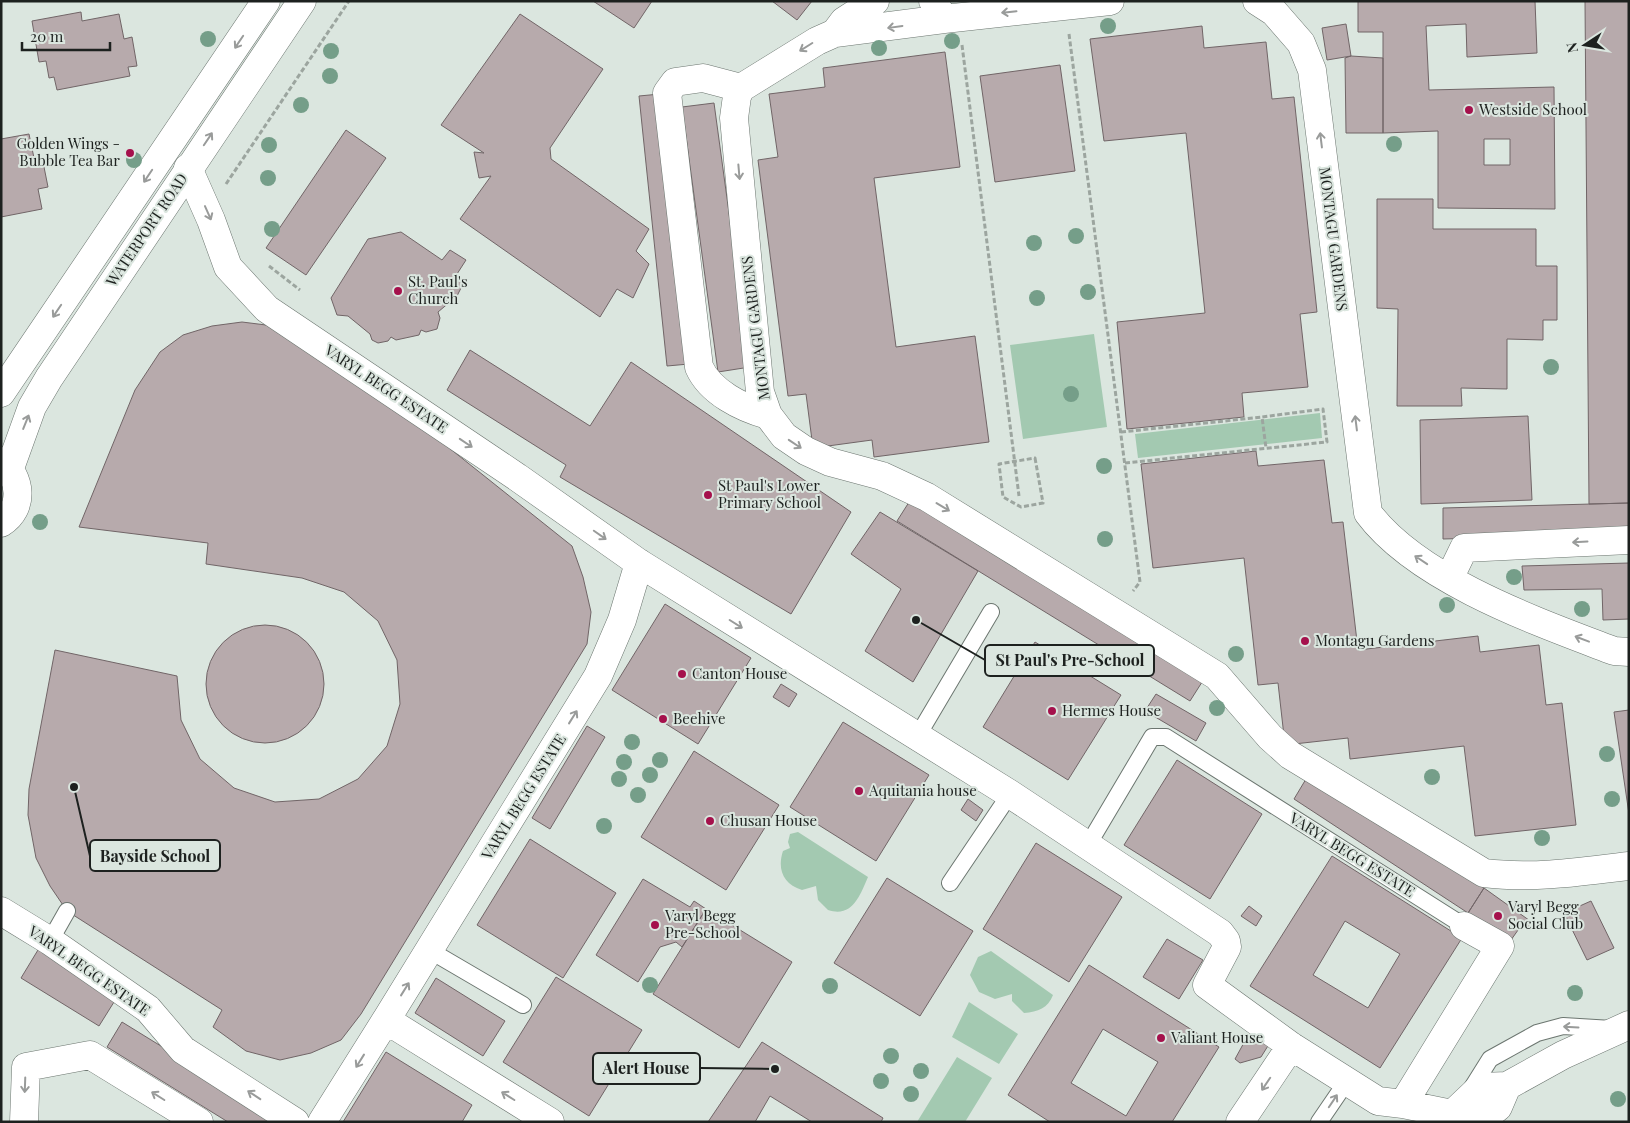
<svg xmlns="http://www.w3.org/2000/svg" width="1630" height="1123" font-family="'Playfair Display',serif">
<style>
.green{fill:#a3c9b1}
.building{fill:#b7aaac;stroke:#716567;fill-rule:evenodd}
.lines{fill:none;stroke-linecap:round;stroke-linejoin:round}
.lane-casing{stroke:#6c7670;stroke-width:18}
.street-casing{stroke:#6c7670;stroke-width:29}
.primary-casing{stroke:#6c7670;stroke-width:29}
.path{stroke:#9ca59f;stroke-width:3;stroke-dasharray:5 2.5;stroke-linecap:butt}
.lane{stroke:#fff;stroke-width:16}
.street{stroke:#fff;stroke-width:28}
.primary{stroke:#fff;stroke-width:28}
.tree{fill:#759e89}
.oneway{stroke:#999b9a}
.poi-dot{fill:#a5114c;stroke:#dbe6df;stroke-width:2}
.labels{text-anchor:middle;stroke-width:4;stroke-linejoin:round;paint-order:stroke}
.poi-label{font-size:15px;fill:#1d211f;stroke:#dbe6df;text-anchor:start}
.street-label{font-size:15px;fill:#1d211f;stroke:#dbe6df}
.leader{fill:none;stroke:#1d211f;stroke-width:2}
.callout-dot{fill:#1d211f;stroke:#dbe6df;stroke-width:2}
.callout{fill:#dbe6df;stroke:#1d211f;stroke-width:2}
.callout-label{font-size:16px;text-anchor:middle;font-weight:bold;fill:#1d211f}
</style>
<rect width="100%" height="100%" fill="#dbe6df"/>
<!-- green -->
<path class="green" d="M1094 334 1107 427 1023 439 1010 345Z
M1320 413 1322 438 1138 458 1135 434Z
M798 832 868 877C860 895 853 918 828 910L818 900 816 886 802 890C783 884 777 869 783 851L790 848 788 842 790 834Z
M991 951 1053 995C1048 1008 1038 1012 1024 1013L1012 1001V994L995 999 979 992 970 975 978 957Z
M969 1002 1018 1034 999 1064 952 1037Z
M957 1057 992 1078 965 1122H917Z"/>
<!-- building -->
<path class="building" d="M593 1H652L634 28Z
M772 1H812L797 20Z
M1358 1H1535L1537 53 1467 57 1466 24 1426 26 1429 90 1554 87 1555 209 1438 208V131L1383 133V32H1358ZM1484 139H1510V165H1484Z
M1585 1H1629V503L1589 504Z
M81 12 82 21 119 14 124 39 132 37 137 66 128 67 130 76 57 90 54 77 49 78 46 61 39 62 32 21Z
M520 14 603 69 550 148 551 159 649 229 636 251 649 264 633 298 617 289 600 317 460 219 491 176 479 178 474 152 484 153 441 125Z
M1346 24 1351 56 1327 60 1322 28Z
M1202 26 1204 48 1266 42 1272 99 1294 97 1317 312 1300 314 1308 387 1242 393 1244 417 1127 429 1117 322 1205 313 1186 133 1104 141 1090 39Z
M945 52 960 167 874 178 896 347 975 336 989 442 874 457 872 440 813 448 806 394 788 396 758 160 778 157 769 94 825 87 823 68Z
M1351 56 1383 58V133H1346L1345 58Z
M1060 65 1075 171 995 182 980 76Z
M660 94 689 364 667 366 639 96Z
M714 103 750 367 718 372 682 107Z
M346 130 386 158 306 275 266 248Z
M29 134 34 158 42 157 48 187 38 189 42 209 1 217V139Z
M1377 199H1433V229H1536V266H1557V320H1543V340L1507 339V389L1461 388 1462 406H1397L1398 309 1377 308Z
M401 232 442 260 450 250 466 260 457 274 460 277 462 286 457 296 438 312 440 318 437 329 426 332 421 330 419 335 396 340 391 337 388 341 378 343 372 340 370 334 348 316 337 315 331 298 368 239Z
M242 322 274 326 379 392 572 546 583 577 591 612 587 644 361 1014 341 1040 311 1053 280 1060 246 1051 213 1027 222 1010 67 911 50 886 36 858 28 815 29 789 55 650 177 676 181 720 200 759 234 788 275 802 319 799 358 779 387 746 400 704 397 660 378 621 344 592 302 578 206 564 208 543 79 527 135 390 160 352 183 335 212 326Z
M470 350 590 426 631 362 851 512 791 614 560 477 566 465 447 390Z
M1528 416 1532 500 1421 504 1420 420Z
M1256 451 1258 466 1324 460 1332 523 1343 522 1358 650 1478 636 1480 652 1539 645 1546 705 1562 703 1576 825 1475 836 1464 746 1350 759 1348 738 1285 745 1278 683 1258 685 1244 558 1153 568 1141 464Z
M911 499 1204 679 1190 701 897 521Z
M1629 503V534L1443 539V508Z
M880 512 978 571 913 682 865 651 901 589 851 554Z
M1629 563V619L1603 620 1602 589 1524 590 1522 566Z
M665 604 751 658 698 744 612 690Z
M206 684a59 59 0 1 1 118 0a59 59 0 1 1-118 0Z
M1035 642 1121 695 1068 780 983 727Z
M781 684 797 694 789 707 773 697Z
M1156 694 1206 723 1196 741 1145 711Z
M1629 710V814L1614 712Z
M843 722 929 775 876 861 790 807Z
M587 726 605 737 550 829 532 818Z
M694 751 779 805 726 890 641 837Z
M1177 760 1262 814 1210 899 1124 845Z
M1306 779 1484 888 1468 913 1294 799Z
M968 799 983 810 976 821 961 810Z
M530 839 616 893 563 978 477 925Z
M1036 843 1122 897 1069 982 983 929Z
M1332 856 1462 938 1380 1068 1250 986ZM1345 921 1400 954 1368 1008 1313 975Z
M887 878 973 931 920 1016 834 963Z
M643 879 690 907 694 901 706 909 682 947 676 942 660 947 638 982 596 955Z
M1484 888 1533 923 1530 928 1523 923 1511 940 1468 913Z
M1591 901 1614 948 1587 960 1564 913Z
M1249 906 1262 916 1256 926 1241 916Z
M706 909 792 962 739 1048 653 994Z
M1167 939 1203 960 1179 999 1143 977Z
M41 945 119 994 99 1026 21 978Z
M1089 965 1219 1047 1172 1122H1050L1008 1095ZM1103 1029 1158 1062 1126 1116 1071 1083Z
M556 977 642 1030 589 1116 503 1062Z
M436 978 505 1021 483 1056 415 1013Z
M122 1022 284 1122H228L107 1047Z
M1252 1028 1271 1041 1261 1057 1240 1063 1235 1059Z
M762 1042 883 1118 881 1122H812L770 1096 755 1122H708Z
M386 1052 472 1105 462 1122H343Z"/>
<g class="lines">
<!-- lane casing -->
<g class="lane-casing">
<path id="lane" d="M917 737 991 612
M1088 845 1152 737H1166L1464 926
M950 883 1010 794
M50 941 67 911
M429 950 523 1005
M1470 1091 1490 1059 1537 1033 1563 1026 1612 1029
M1319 1122 1347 1081"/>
</g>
<!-- street casing -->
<g class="street-casing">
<path id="street" d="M875 1 844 21 835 33 817 41 741 88 737 96 734 118 760 392 768 415 784 436 806 451 830 462 882 476 927 497 1217 676 1270 737 1290 755 1484 873C1532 879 1580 872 1629 866
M933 1 944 19 1110 1
M1257 1 1274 12 1301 43 1312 70 1368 513C1418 580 1538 622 1614 651L1629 652
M835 33 944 19
M741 88 703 78 675 82 667 93 699 367C710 392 742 408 768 415
M188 168 211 220 228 267 267 309 517 477 639 563 1010 794 1220 933 1226 941 1227 947 1207 985 1291 1046 1378 1101 1403 1104 1452 1114
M1449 579 1464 548 1629 540
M1 911 50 941 148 1009 183 1050 295 1122
M1403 1104 1500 946 1464 926
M24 1122 26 1067 90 1055 199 1122
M322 1122 386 1020
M550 1122 386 1020 598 676 622 620 639 563
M1240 1122 1291 1046"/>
</g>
<!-- primary casing -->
<g class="primary-casing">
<path id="primary" d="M1 393 266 1
M1 461C21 477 25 508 1 523
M10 468 32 407 49 378 302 1
M1444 1122 1481 1087 1507 1086 1563 1055 1629 1025
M1479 1122 1498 1107 1507 1086"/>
</g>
<!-- path -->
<path class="path" d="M1069 34 1140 582 1133 591
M962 45 1019 496
M226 184 349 1
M269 266 300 290
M1121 432 1262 417
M1035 458 1043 503 1021 507 1003 497 999 464Z
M1125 463 1327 442 1323 409 1262 417 1266 448"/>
<!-- lane -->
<use href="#lane" class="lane"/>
<!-- street -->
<use href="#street" class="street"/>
<!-- primary -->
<use href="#primary" class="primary"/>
</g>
<!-- trees -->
<g class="tree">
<circle cx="1108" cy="26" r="8"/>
<circle cx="208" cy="39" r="8"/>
<circle cx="952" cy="41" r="8"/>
<circle cx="879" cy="48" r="8"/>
<circle cx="331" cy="51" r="8"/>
<circle cx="330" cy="76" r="8"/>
<circle cx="301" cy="105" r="8"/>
<circle cx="1394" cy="144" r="8"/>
<circle cx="269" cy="145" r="8"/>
<circle cx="134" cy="160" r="8"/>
<circle cx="268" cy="178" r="8"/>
<circle cx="272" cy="229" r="8"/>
<circle cx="1076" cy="236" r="8"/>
<circle cx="1034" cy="243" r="8"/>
<circle cx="1088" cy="292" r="8"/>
<circle cx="1037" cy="298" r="8"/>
<circle cx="1551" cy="367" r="8"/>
<circle cx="1071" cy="394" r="8"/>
<circle cx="1104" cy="466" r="8"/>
<circle cx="40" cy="522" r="8"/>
<circle cx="1105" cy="539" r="8"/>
<circle cx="1514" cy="577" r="8"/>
<circle cx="1447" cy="605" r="8"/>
<circle cx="1582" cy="609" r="8"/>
<circle cx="1236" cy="654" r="8"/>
<circle cx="1217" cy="708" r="8"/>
<circle cx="632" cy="742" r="8"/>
<circle cx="1607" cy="754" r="8"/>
<circle cx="660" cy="760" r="8"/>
<circle cx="624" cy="762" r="8"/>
<circle cx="650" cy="775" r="8"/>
<circle cx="1432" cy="777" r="8"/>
<circle cx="619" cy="779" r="8"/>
<circle cx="638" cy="795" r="8"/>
<circle cx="1612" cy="799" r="8"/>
<circle cx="604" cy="826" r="8"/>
<circle cx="1542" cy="838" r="8"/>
<circle cx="650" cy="985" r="8"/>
<circle cx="830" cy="986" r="8"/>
<circle cx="1575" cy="993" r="8"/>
<circle cx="891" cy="1056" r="8"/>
<circle cx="921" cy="1071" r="8"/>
<circle cx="881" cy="1081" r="8"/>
<circle cx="911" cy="1094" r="8"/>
<circle cx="1618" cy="1099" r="8"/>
</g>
<!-- one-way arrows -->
<defs><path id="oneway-shaft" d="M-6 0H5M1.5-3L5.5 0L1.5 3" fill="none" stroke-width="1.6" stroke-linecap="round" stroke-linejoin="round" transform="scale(1.25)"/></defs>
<g class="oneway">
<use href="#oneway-shaft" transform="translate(1009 12) rotate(174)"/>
<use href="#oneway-shaft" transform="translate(895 27) rotate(172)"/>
<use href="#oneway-shaft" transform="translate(239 42) rotate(124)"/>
<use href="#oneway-shaft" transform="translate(806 47) rotate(148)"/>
<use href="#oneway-shaft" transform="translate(208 139) rotate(-56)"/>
<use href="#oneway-shaft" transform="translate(1321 140) rotate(-97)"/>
<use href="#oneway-shaft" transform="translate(739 172) rotate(85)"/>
<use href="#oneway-shaft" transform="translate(148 176) rotate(124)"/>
<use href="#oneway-shaft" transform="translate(208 213) rotate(66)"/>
<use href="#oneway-shaft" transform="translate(57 311) rotate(124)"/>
<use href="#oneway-shaft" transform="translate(26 422) rotate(-68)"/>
<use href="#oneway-shaft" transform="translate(1356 423) rotate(-97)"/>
<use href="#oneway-shaft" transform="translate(466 443) rotate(34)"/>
<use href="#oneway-shaft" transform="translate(795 444) rotate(34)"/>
<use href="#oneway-shaft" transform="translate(943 507) rotate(31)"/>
<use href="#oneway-shaft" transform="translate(600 535) rotate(35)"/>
<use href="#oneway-shaft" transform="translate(1580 542) rotate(177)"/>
<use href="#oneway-shaft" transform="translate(1421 560) rotate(-146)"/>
<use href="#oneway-shaft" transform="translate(736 624) rotate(32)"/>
<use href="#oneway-shaft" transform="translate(1582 639) rotate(-159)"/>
<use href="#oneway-shaft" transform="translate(573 717) rotate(-58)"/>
<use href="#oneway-shaft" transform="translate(405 989) rotate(-58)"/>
<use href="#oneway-shaft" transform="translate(1571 1027) rotate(-177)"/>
<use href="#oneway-shaft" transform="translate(360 1061) rotate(122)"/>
<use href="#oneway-shaft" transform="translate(1266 1084) rotate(124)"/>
<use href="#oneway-shaft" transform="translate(25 1085) rotate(92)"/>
<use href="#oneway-shaft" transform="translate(254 1095) rotate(-147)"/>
<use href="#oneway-shaft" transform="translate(158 1096) rotate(-148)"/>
<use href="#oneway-shaft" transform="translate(508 1096) rotate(-148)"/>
<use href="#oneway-shaft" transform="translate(1333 1101) rotate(-56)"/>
</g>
<!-- markers -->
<g class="poi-dot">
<circle cx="1469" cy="110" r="5"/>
<circle cx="130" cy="153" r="5"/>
<circle cx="398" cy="291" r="5"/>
<circle cx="708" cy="495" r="5"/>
<circle cx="1305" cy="641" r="5"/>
<circle cx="682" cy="674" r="5"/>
<circle cx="1052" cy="711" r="5"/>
<circle cx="663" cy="719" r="5"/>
<circle cx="859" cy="791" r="5"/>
<circle cx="710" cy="821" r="5"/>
<circle cx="1498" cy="916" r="5"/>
<circle cx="655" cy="925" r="5"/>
<circle cx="1161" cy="1038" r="5"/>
</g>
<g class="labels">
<!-- poi labels -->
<g class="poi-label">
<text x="1479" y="115">Westside School</text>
<text x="120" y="149" text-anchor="end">Golden Wings -<tspan x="120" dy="17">Bubble Tea Bar</tspan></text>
<text x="408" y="287">St. Paul's<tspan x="408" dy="17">Church</tspan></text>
<text x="718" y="491">St Paul's Lower<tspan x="718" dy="17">Primary School</tspan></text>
<text x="1315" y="646">Montagu Gardens</text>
<text x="692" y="679">Canton House</text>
<text x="1062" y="716">Hermes House</text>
<text x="673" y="724">Beehive</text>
<text x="869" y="796">Aquitania house</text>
<text x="720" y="826">Chusan House</text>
<text x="1508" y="912">Varyl Begg<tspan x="1508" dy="17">Social Club</tspan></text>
<text x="665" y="921">Varyl Begg<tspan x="665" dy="17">Pre-School</tspan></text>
<text x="1171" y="1043">Valiant House</text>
</g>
<!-- street labels -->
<g class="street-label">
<text transform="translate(147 230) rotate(-56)" y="5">WATERPORT ROAD</text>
<text transform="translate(1333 239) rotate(83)" y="5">MONTAGU GARDENS</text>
<text transform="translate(756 328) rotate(-97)" y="5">MONTAGU GARDENS</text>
<text transform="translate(386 389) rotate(34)" y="5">VARYL BEGG ESTATE</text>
<text transform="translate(524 797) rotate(-58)" y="5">VARYL BEGG ESTATE</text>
<text transform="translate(1352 855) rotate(32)" y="5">VARYL BEGG ESTATE</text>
<text transform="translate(89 971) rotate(35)" y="5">VARYL BEGG ESTATE</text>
</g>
</g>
<!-- callouts -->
<path class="leader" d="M916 620L985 660M74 787L90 856M775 1069L700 1068"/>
<g class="callout-dot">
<circle cx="916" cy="620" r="5"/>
<circle cx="74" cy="787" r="5"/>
<circle cx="775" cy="1069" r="5"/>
</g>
<g class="callout">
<rect x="985" y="645" width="169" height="31" rx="5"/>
<rect x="90" y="840" width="130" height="31" rx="5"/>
<rect x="593" y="1053" width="107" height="31" rx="5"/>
</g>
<g class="callout-label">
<text x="1070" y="666">St Paul's Pre-School</text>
<text x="155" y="862">Bayside School</text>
<text x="646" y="1074">Alert House</text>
</g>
<!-- border -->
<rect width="1630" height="1123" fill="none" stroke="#1d211f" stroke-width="5"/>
<!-- north arrow -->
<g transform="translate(1585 45) rotate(258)" stroke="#dbe6df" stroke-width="4" paint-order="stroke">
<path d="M0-4L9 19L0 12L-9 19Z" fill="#1d211f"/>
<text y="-8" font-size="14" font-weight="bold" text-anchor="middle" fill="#1d211f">N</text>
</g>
<!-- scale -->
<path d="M22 42v8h88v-8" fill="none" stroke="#1d211f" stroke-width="2.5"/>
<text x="30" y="42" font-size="15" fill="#1d211f" stroke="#dbe6df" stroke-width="4" paint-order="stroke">20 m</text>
</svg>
